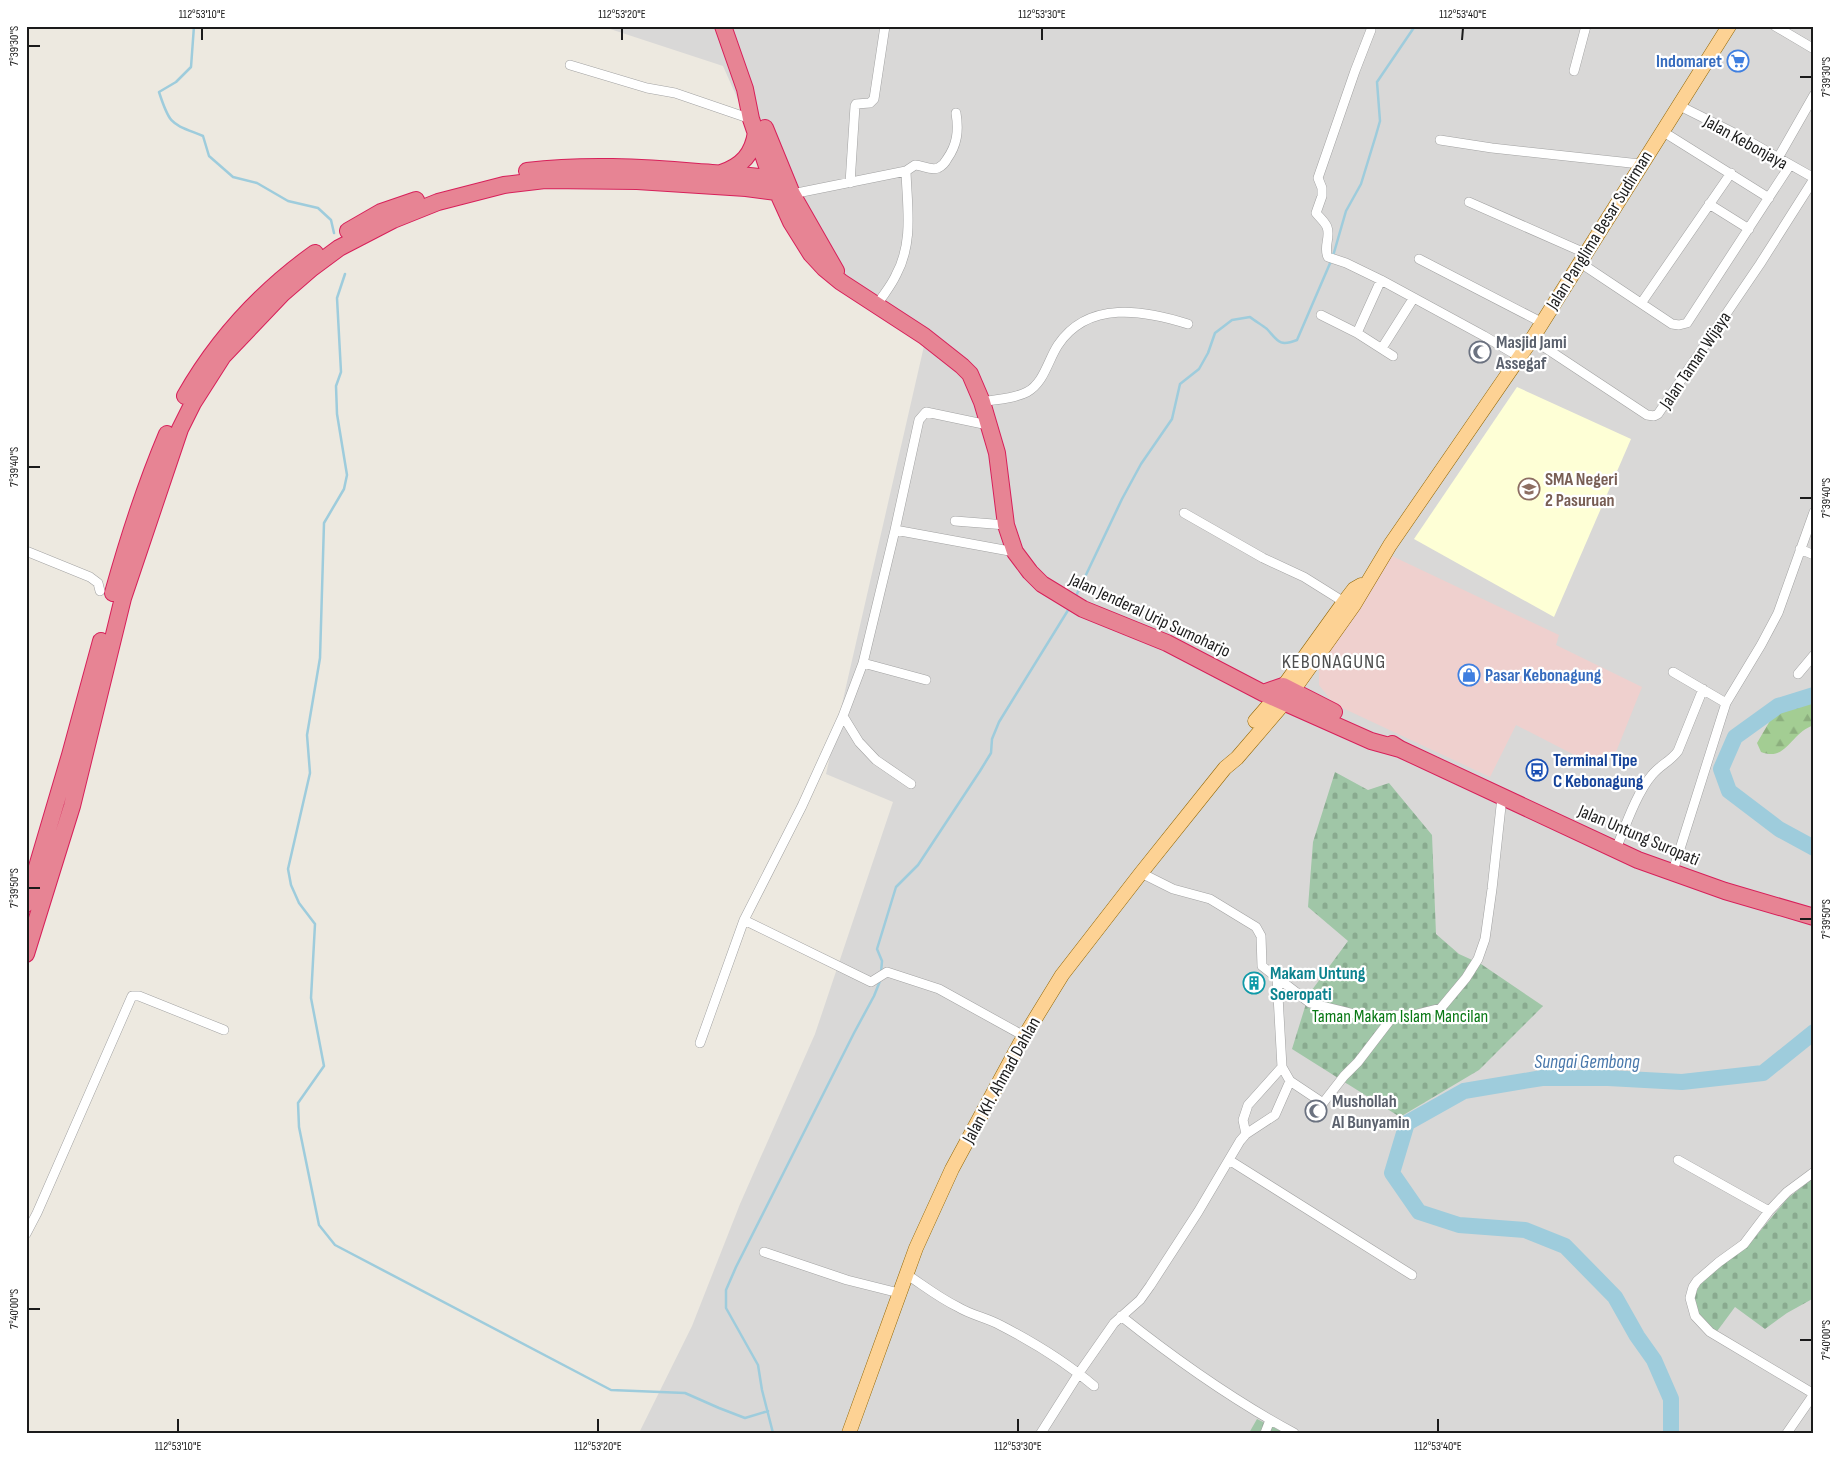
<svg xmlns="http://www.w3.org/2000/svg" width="1840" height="1459" font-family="'Sofia Sans Condensed',sans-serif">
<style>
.residential{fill:#d9d8d7}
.commercial{fill:#efd0ce}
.education{fill:#feffd6}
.forest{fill:url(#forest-firs)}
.cemetery{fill:url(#cemetery-stones)}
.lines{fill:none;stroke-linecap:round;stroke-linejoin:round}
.stream{stroke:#9eccdc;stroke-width:2.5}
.river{stroke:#9eccdc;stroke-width:16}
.street-casing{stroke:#a2a2a2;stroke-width:10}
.primary-casing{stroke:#916500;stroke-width:15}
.highway-casing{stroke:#d7205a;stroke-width:18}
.street{stroke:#fff;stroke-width:9}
.primary{stroke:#fdd294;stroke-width:14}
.highway{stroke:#e78494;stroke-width:16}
.ticks{fill:none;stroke:#1b1b1b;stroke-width:2}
.labels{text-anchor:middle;stroke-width:4.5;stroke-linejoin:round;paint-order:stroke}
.shop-label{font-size:18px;font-weight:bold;fill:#366cbe;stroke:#fff;text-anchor:end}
.street-label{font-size:18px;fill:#1b1b1b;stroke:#fff}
.worship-label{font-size:18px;font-weight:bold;fill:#5b616d;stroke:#fff;text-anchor:start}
.education-label{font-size:18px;font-weight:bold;fill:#785e54;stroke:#fff;text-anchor:start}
.transit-label{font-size:18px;font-weight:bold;fill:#164399;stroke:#fff;text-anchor:start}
.culture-label{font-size:18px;font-weight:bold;fill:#0d838f;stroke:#fff;text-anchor:start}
.park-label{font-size:18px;fill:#097815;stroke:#fff}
.water-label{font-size:19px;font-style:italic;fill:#4776aa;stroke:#fff}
.quarter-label{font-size:20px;letter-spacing:1px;fill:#4e4e4e;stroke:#fff}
.neatline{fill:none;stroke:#1b1b1b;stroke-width:2}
.ticks-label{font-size:12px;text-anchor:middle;fill:#1b1b1b}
</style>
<defs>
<pattern id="forest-firs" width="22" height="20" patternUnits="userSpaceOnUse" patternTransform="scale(1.25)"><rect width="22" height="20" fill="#a3cd93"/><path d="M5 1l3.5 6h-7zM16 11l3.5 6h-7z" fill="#8caf7e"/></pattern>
<pattern id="cemetery-stones" width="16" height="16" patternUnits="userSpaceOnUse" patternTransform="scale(1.25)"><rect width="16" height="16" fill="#a0c6a7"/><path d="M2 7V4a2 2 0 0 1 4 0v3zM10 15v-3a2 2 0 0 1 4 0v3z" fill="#89aa8f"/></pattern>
</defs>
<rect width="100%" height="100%" fill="#ede9e0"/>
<!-- residential -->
<path class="residential" d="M601 26H1814V1433H639L692 1326 740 1204 815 1034 893 802 826 774 924 346 814 271 723 66Z"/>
<!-- commercial -->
<path class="commercial" d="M1392 556 1559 635 1556 645 1642 687 1614 757 1588 762 1516 725 1490 777 1334 704 1319 685V666Z"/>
<!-- education -->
<path class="education" d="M1517 387 1631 439 1554 617 1414 539Z"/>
<!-- forest -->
<path class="forest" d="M1814 688V725C1790 733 1787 762 1761 752L1757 743 1778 707 1767 709 1788 697 1812 690Z"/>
<!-- cemetery -->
<path class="cemetery" d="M1335 772 1368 790 1389 783 1432 835 1436 934 1459 954 1481 964 1543 1006 1479 1070 1400 1117 1292 1049 1309 994 1348 941 1308 907 1313 842Z
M1814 1177V1298L1787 1313 1765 1329 1735 1307 1715 1334 1698 1317 1693 1298 1701 1283 1723 1264 1746 1248 1787 1199Z
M1257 1419 1285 1433H1249Z"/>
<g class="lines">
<!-- stream -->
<path class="stream" d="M194 26 191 67 176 82 159 92C170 126 171 123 203 136L209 156 233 177 257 183 288 201 318 208 331 220 334 233
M1333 256 1346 211 1361 184 1376 135 1380 121 1377 82 1415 26
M345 274 337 298 341 372 336 386 337 414 347 475 344 489 324 523 320 658 307 735 310 773 288 869 291 885 299 903 315 924 311 998 324 1066 298 1103 299 1127 319 1225 335 1245 611 1390 685 1393 719 1408 745 1418 768 1411
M1075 598 1122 499 1141 464 1172 419 1180 384 1199 369 1208 353 1215 333 1232 320 1250 317C1255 321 1262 325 1267 329 1278 341 1279 347 1297 340L1331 261
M881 973 882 961 877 949 896 887 918 865 980 771 991 753 992 739 999 722 1070 607
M773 1433 762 1390 758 1365 726 1308V1290L736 1267 854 1033 874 996 880 981"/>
<!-- river -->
<path class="river" d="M1814 695 1778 706 1735 737 1721 769 1729 791 1779 829 1814 848
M1671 1433V1399L1654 1360 1637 1336 1615 1297 1565 1246 1525 1230 1459 1225 1419 1212 1392 1173 1407 1123 1464 1091 1542 1078H1608L1682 1082 1763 1073 1814 1032"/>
<!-- street casing -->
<g class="street-casing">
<path id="street" d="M1370 26 1371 30 1369 35 1355 71 1318 178 1322 188V196L1316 213C1320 218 1325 222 1327 227 1331 237 1323 247 1328 257L1346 263 1381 280 1484 336 1518 356
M1775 26 1814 49
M570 65 647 88 675 93 751 119
M1574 71 1586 26
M1678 105 1738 135 1814 178
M1662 131 1769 198
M1440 140 1492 148 1640 164
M1778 158 1814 95
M850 183 855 106 856 104 870 103 874 99 885 26
M792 194 906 171 915 165C922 165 931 171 938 168 942 166 945 163 947 159 957 145 959 131 956 113
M1469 202 1585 253
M1709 204 1749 229
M1419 259 1541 322
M1579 262 1672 324 1679 325 1687 323 1790 165
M1642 302 1731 173
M877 305C883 295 891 286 896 275 914 242 907 206 906 171
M1321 315 1357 333 1393 356
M1357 333 1381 280
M1532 339 1647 415 1654 416 1658 414 1760 264 1814 179
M1382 348 1413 299
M982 402C996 399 1014 399 1027 392 1044 383 1048 360 1058 345 1088 300 1144 310 1188 324
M1184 513 1263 558 1304 577 1344 602
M955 521 1006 525
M895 530 1015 552
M1800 549 1814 555
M26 551 90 577 98 583 100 591
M863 663 843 716 859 742 876 760 911 784
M1673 672 1726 703
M1798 674 1814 655
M926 680 863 663 895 530 919 420 926 412 988 425
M1616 849C1625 827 1637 792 1652 775 1660 765 1671 761 1678 751L1703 689
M1673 871 1726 703 1761 645 1778 613 1814 512
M1141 873 1173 889 1210 899 1256 927 1261 936 1262 966 1310 1003 1363 1016 1413 1015 1441 1008 1466 978 1478 959 1485 939 1492 889 1502 797
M744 920 871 982 887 972 939 989 1024 1036
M700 1043 744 920 802 806 843 716
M1282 1067 1290 1081 1323 1103 1344 1076 1358 1062 1394 1015
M1246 1134 1243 1120 1248 1105 1282 1067 1277 978
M1229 1160 1412 1275
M1678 1160 1769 1211
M26 1234 37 1213 132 996H139L224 1030
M764 1252 847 1280 899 1293
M906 1274C923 1285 939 1298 958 1307 971 1315 987 1318 1000 1325 1033 1342 1066 1362 1094 1386
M1121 1316C1175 1359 1233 1400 1294 1433
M1814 1394 1710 1332 1695 1316 1690 1298 1693 1287 1697 1281 1719 1262 1744 1244 1769 1211 1787 1192 1814 1172
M1041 1433 1079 1373 1114 1323 1140 1300 1150 1286 1198 1212 1240 1141 1246 1134 1275 1115 1290 1081
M1265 1433 1270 1420
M1787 1433 1814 1394"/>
</g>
<!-- primary casing -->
<g class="primary-casing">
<path id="primary" d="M1255 721 1275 698 1344 602 1354 589 1361 585
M849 1433 916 1248 952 1169 1019 1045 1062 975 1141 873 1225 768 1237 758 1285 702 1354 605 1390 545 1532 339 1729 26"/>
</g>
<!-- highway casing -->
<g class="highway-casing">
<path id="highway" d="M723 26 745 89 751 119 771 178 791 222 811 254 824 268 841 282 924 336 962 366 970 374 982 402 997 453 1006 525 1015 552 1030 572 1042 584 1083 609 1167 643 1263 693 1371 741 1400 749
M765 128 792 194 836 271
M527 171C584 164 641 167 698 172 728 174 757 175 786 181
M721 173C742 166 753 154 756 132
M348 231 381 212 416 200
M185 396C217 340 262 291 315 253
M113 593C128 539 145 486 167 434
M1263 693 1283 686 1334 712
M1392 744 1400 749 1638 860 1725 891 1814 917
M26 904 70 755 101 641
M26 954 72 806 123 598 180 429 193 403 223 356 282 294 312 268 339 248 393 220 438 202 504 185 545 180 637 181 746 188 792 194"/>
</g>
<!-- street -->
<use href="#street" class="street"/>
<!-- primary -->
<use href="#primary" class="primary"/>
<!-- highway -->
<use href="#highway" class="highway"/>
</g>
<!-- ticks -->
<path class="ticks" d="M202 40V28M622 40V28M1042 40V28M1462 40 1463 28M28 46H40M1800 77H1812M28 467H40M1800 498H1812M28 888H40M1800 919H1812M28 1309H40M1800 1340H1812M178 1432V1419M598 1432V1419M1018 1432V1419M1438 1432V1419"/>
<!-- icons -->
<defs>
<g id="supermarket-ring" transform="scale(1.125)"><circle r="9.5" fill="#fff" stroke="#3f7fe0" stroke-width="1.5"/><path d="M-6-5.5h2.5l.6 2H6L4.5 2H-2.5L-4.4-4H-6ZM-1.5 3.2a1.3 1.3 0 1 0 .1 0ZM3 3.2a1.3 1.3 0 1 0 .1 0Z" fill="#3f7fe0"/></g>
<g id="mosque-ring" transform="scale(1.125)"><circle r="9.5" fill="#fff" stroke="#6b7280" stroke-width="1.5"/><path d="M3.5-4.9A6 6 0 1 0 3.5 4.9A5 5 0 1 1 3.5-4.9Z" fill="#6b7280"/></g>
<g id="university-ring" transform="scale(1.125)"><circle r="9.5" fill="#fff" stroke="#8d6e63" stroke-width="1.5"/><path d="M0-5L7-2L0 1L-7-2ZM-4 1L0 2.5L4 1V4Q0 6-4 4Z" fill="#8d6e63"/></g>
<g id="shop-ring" transform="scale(1.125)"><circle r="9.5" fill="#fff" stroke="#3f7fe0" stroke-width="1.5"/><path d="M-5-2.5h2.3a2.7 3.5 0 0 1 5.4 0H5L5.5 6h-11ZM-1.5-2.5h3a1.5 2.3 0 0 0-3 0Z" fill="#3f7fe0"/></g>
<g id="bus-ring" transform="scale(1.125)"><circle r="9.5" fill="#fff" stroke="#1a4fb4" stroke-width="1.5"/><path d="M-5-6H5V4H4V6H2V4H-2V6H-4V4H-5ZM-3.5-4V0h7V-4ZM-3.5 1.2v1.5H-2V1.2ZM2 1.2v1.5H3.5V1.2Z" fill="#1a4fb4"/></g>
<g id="building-ring" transform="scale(1.125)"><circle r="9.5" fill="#fff" stroke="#0f9aa8" stroke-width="1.5"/><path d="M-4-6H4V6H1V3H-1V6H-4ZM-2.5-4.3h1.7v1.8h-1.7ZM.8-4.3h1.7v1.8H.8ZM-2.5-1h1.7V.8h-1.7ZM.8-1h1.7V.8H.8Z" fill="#0f9aa8"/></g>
</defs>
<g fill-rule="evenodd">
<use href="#supermarket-ring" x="1738" y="61"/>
<use href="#mosque-ring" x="1480" y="352"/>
<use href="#university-ring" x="1529" y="489"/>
<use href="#shop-ring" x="1469" y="675"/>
<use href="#bus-ring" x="1537" y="770"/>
<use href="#building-ring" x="1254" y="983"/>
<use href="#mosque-ring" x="1316" y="1111"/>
</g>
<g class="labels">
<!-- shop labels -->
<g class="shop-label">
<text x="1722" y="67">Indomaret</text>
<text x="1485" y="681" text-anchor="start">Pasar Kebonagung</text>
</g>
<!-- street labels -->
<g class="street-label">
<text transform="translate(1746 142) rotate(29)" y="6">Jalan Kebonjaya</text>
<text transform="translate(1599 230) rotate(-58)" y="6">Jalan Panglima Besar Sudirman</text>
<text transform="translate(1695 360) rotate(-56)" y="6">Jalan Taman Wijaya</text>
<text transform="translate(1150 615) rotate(25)" y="6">Jalan Jenderal Urip Sumoharjo</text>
<text transform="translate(1639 835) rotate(23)" y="6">Jalan Untung Suropati</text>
<text transform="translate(1001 1080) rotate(-61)" y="6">Jalan KH. Ahmad Dahlan</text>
</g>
<!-- worship labels -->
<g class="worship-label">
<text x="1496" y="348">Masjid Jami<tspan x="1496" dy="21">Assegaf</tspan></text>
<text x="1332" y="1107">Mushollah<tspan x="1332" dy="21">Al Bunyamin</tspan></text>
</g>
<!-- education labels -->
<g class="education-label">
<text x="1545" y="485">SMA Negeri<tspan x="1545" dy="21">2 Pasuruan</tspan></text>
</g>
<!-- transit labels -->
<g class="transit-label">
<text x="1553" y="766">Terminal Tipe<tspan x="1553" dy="21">C Kebonagung</tspan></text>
</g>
<!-- culture labels -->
<g class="culture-label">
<text x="1270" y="979">Makam Untung<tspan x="1270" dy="21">Soeropati</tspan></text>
</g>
<!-- park labels -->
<g class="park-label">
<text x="1400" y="1022">Taman Makam Islam Mancilan</text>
</g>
<!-- water labels -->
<g class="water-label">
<text x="1587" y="1068">Sungai Gembong</text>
</g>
<!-- quarter labels -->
<g class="quarter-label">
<text x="1334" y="668">KEBONAGUNG</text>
</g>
</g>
<!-- border -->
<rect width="1840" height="1459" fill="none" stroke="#ffffff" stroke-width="55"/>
<rect x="28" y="28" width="1784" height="1404" class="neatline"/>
<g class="ticks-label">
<text x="202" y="18">112°53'10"E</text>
<text x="622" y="18">112°53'20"E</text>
<text x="1042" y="18">112°53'30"E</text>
<text x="1463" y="18">112°53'40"E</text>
<text transform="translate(14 46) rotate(-90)" y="4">7°39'30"S</text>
<text transform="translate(1826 77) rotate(-90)" y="4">7°39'30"S</text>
<text transform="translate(14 467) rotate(-90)" y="4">7°39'40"S</text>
<text transform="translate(1826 498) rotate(-90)" y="4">7°39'40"S</text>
<text transform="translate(14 888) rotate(-90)" y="4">7°39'50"S</text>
<text transform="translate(1826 919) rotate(-90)" y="4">7°39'50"S</text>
<text transform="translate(14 1309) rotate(-90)" y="4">7°40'00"S</text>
<text transform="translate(1826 1340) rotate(-90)" y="4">7°40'00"S</text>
<text x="178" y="1450">112°53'10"E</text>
<text x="598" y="1450">112°53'20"E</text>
<text x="1018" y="1450">112°53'30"E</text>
<text x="1438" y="1450">112°53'40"E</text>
</g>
</svg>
